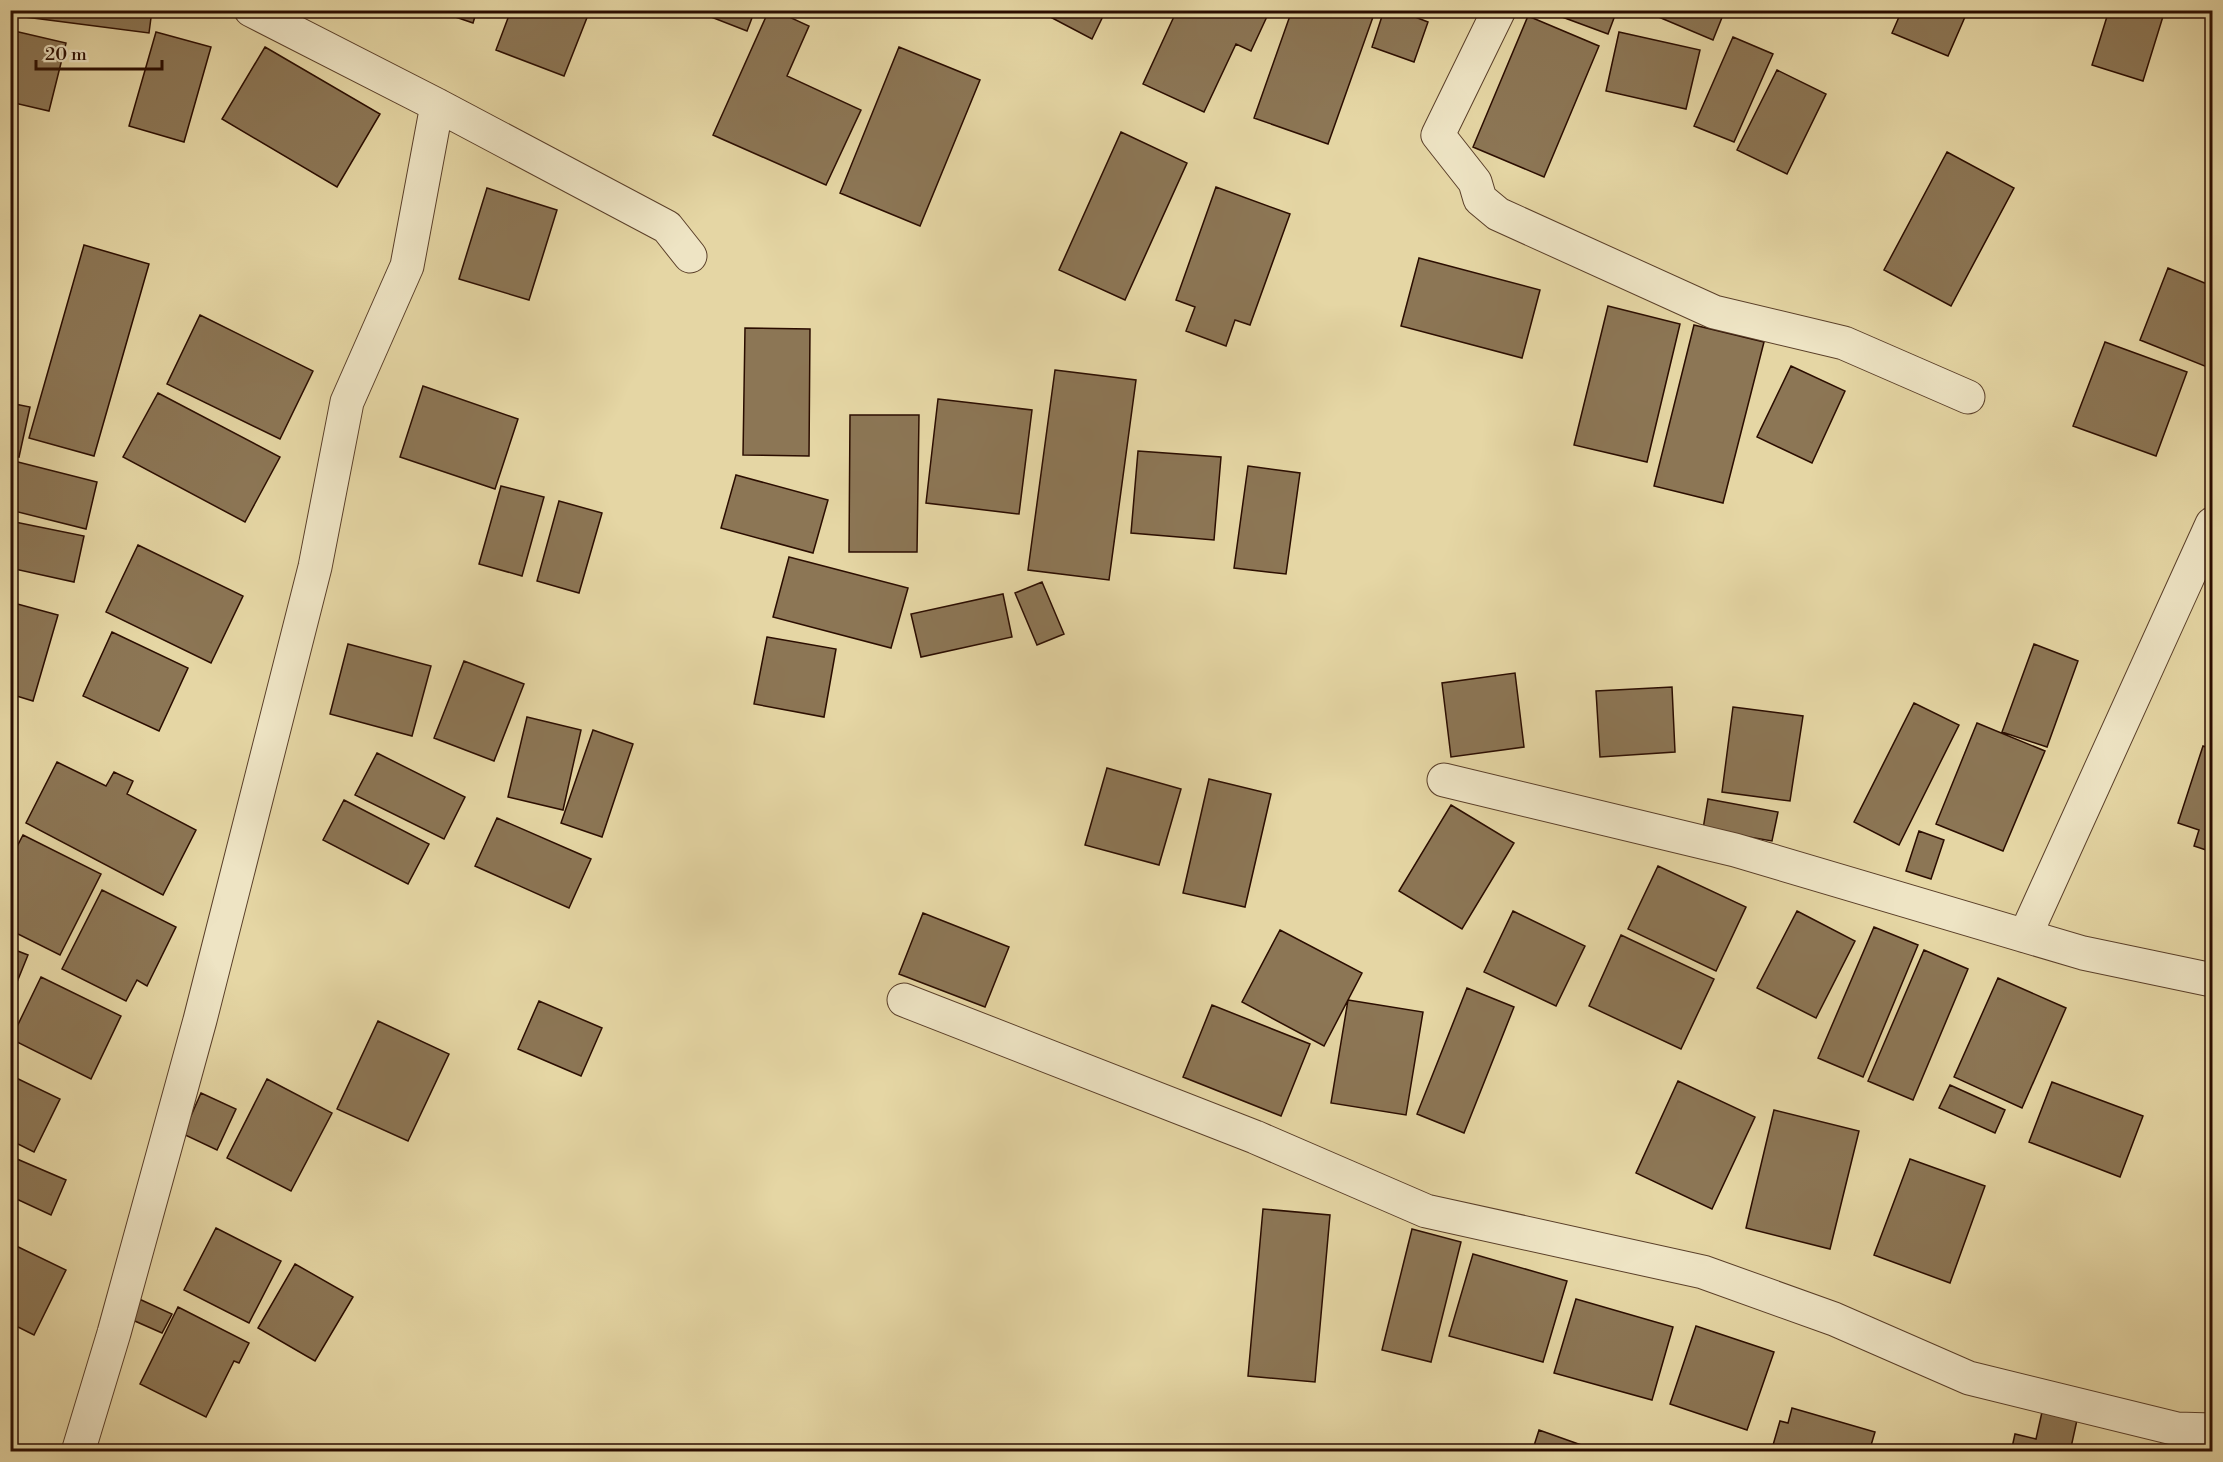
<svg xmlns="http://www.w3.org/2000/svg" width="2223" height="1462" font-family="'Libre Bodoni',serif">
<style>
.building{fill:#8c7655;stroke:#2b0d00;stroke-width:1.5}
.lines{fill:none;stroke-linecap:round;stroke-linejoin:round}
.street-casing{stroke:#5a3f29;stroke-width:35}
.street{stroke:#eee4c4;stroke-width:33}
</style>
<rect width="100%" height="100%" fill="#e5d6a4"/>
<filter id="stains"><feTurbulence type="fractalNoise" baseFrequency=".00333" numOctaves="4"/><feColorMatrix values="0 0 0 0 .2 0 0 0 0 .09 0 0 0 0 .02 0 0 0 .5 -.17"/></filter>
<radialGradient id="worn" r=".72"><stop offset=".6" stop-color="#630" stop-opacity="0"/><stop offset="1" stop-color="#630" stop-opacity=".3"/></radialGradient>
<!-- building -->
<path class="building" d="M10 10H152L149 33 10 15Z
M435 10H477L473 23Z
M511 10H590L564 76 496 50Z
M707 10H755L747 31 706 15Z
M769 10H774L809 26 787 76 861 110 826 185 713 135Z
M1037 10H1106L1092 39Z
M1177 10H1270L1251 51 1236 44 1204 112 1143 84Z
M1292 10H1355L1373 17 1328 144 1254 118Z
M1384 10H1397L1428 22 1414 62 1372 47Z
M1556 10H1617L1608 34 1554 14Z
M1642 10H1725L1713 40Z
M1902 10H1968L1948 56 1892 33Z
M2109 10H2165L2143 81 2092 65Z
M1528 16 1599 46 1544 177 1473 147Z
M10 30 66 43 49 111 10 102Z
M156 32 211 47 184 142 129 126Z
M1619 32 1700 50 1686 109 1606 91Z
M1733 37 1773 54 1734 142 1694 126Z
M265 47 380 114 337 187 222 119Z
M899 47 980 80 920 226 840 193Z
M1777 70 1826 94 1787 174 1737 150Z
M1121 132 1187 163 1125 300 1059 270Z
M1947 152 2014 188 1951 306 1884 270Z
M1216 187 1290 214 1250 325 1235 320 1226 346 1186 331 1195 307 1176 300Z
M487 188 557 210 529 300 459 279Z
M84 245 149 264 94 456 29 438Z
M1419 258 1540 290 1522 358 1401 326Z
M2168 268 2212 286V369L2140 340Z
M1608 306 1680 324 1647 462 1574 445Z
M200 315 313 371 280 439 167 384Z
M1694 325 1764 342 1723 503 1654 486Z
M745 328 810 329 809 456 743 455Z
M2105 342 2187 372 2156 456 2073 426Z
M1791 366 1845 391 1812 463 1757 437Z
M1055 370 1136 380 1109 580 1028 570Z
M423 386 518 419 495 489 400 457Z
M158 393 280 457 245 522 123 457Z
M938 399 1032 410 1019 514 926 503Z
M10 403 30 407 19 457 10 455Z
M850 415H919L917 552H849Z
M1138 451 1221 457 1214 540 1131 533Z
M10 460 97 482 86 529 10 510Z
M1248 466 1300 473 1286 574 1234 568Z
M736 475 828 500 813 553 721 528Z
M501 486 544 497 522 576 479 564Z
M559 501 602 513 579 593 537 581Z
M10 521 84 536 74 582 10 568Z
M138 545 243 596 211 663 106 612Z
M789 557 908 588 891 648 773 617Z
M1042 582 1064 634 1037 645 1015 593Z
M1003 594 1012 637 921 657 911 614Z
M10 602 58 615 33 701 10 694Z
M112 632 188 668 159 731 83 696Z
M767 637 836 649 824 717 754 704Z
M348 644 431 666 412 736 330 714Z
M2034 644 2078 661 2047 747 2002 732Z
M464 661 524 684 494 761 434 738Z
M1515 673 1524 747 1451 757 1442 683Z
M1672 687 1675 752 1600 757 1596 691Z
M1914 703 1959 725 1899 845 1854 822Z
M1733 707 1803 716 1790 801 1722 792Z
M527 717 581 730 563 810 508 797Z
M1977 723 2045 751 2003 851 1936 824Z
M593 730 633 744 602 837 561 823Z
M2203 746 2212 749V852L2194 846 2199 830 2178 823Z
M377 753 465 797 444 839 355 795Z
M57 762 106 786 114 772 133 781 127 794 196 830 163 895 26 823Z
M1107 768 1181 789 1159 865 1085 845Z
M1209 779 1271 794 1245 907 1183 893Z
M1708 799 1778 812 1772 841 1703 829Z
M344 800 429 844 408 884 323 840Z
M1451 805 1514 843 1462 929 1399 891Z
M497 818 591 859 569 908 475 866Z
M1919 831 1944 840 1931 879 1906 871Z
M23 835 101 874 60 955 10 930V860Z
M1658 866 1746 907 1716 971 1628 929Z
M102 890 176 927 147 986 137 980 126 1001 62 969Z
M1513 911 1585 946 1556 1006 1484 972Z
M1797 911 1855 941 1816 1018 1757 988Z
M923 913 1009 947 985 1007 899 974Z
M1874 927 1918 945 1863 1077 1818 1058Z
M1280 930 1362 973 1324 1046 1242 1002Z
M1621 935 1714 979 1681 1049 1589 1006Z
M10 948 28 955 17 982 10 980Z
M1924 950 1968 969 1913 1100 1868 1081Z
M41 977 121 1016 91 1079 11 1039Z
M1998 978 2066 1008 2022 1108 1954 1077Z
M1467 988 1514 1007 1464 1133 1417 1114Z
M1348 1000 1423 1012 1406 1115 1331 1103Z
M539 1001 602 1028 581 1076 518 1049Z
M1212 1005 1310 1044 1281 1116 1183 1077Z
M378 1021 449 1054 408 1141 337 1109Z
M10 1075 60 1099 34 1152 10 1140Z
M267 1079 332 1113 291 1191 227 1158Z
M1678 1081 1755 1117 1712 1209 1636 1173Z
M2052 1082 2143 1116 2120 1177 2029 1142Z
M1950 1085 2005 1110 1995 1133 1939 1108Z
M201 1093 236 1109 217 1150 183 1134Z
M1774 1110 1859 1131 1830 1249 1746 1228Z
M10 1156 66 1180 51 1215 10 1196Z
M1910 1159 1985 1186 1950 1283 1874 1255Z
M1263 1209 1330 1215 1315 1382 1248 1376Z
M216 1228 281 1261 249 1323 184 1290Z
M1412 1229 1461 1242 1431 1362 1382 1350Z
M10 1243 66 1270 34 1335 10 1323Z
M1473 1254 1567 1281 1543 1362 1449 1336Z
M295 1264 353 1297 315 1361 258 1328Z
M137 1298 172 1314 162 1333 128 1318Z
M1576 1299 1673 1327 1652 1400 1554 1373Z
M178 1307 249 1343 239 1363 234 1361 206 1417 140 1384Z
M1696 1326 1774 1352 1747 1430 1670 1404Z
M1792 1408 1875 1432 1869 1452H1771L1780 1421 1788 1423Z
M2042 1412 2077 1420 2070 1452H2011L2015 1434 2036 1439Z
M1539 1430 1601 1452H1532Z"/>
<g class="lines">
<!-- street casing -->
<g class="street-casing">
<path id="street" d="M251 10 437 105 667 227 690 256
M1499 10 1438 135 1475 182 1480 199 1498 214 1714 312 1844 343 1968 397
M1444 780 1735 850 2083 953 2212 980
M2025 936 2212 524
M904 1000 1255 1137 1426 1211 1703 1272 1834 1319 1969 1378 2177 1429 2212 1430
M78 1452 114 1333 200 1020 315 567 347 402 407 266 437 105"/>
</g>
<!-- street -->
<use href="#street" class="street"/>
</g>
<!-- margin -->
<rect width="2223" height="1462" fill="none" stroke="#e5d6a4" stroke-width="36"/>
<rect x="12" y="12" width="2199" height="1438" fill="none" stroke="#2b0d00" stroke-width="3"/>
<rect x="18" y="18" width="2187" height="1426" fill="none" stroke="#2b0d00" stroke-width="1.5"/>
<!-- scale -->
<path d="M36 60v9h126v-9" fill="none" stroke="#2b0d00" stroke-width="3"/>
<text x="45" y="60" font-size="18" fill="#2b0d00" stroke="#eee4c4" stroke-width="4.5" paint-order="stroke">20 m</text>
<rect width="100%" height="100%" filter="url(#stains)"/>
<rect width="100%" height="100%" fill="url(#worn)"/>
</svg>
